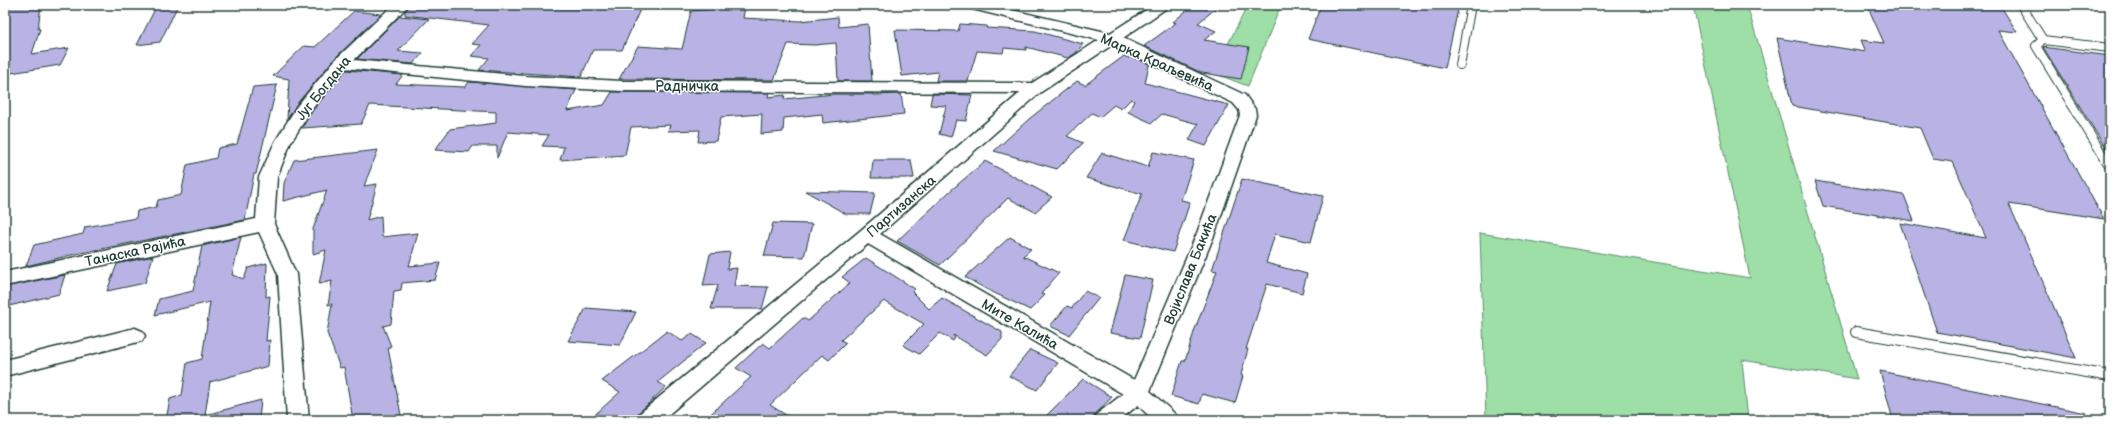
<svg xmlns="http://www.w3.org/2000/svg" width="2115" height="425" font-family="'Balsamiq Sans',sans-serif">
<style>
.green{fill:#9edea7;stroke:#5e8e6e}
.building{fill:#b9b3e5;stroke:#1f3d34}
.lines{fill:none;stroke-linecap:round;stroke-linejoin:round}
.service-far1-casing{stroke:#1f3d34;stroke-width:10}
.service-casing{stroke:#1f3d34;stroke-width:12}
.minor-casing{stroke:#1f3d34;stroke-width:3}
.service-far1{stroke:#fff;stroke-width:8}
.service{stroke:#fff;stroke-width:10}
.minor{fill:#fff;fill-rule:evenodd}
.labels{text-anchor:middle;stroke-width:3;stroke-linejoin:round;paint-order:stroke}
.street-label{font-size:14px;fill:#1f3d34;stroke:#fff}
</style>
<rect width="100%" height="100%" fill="#fff"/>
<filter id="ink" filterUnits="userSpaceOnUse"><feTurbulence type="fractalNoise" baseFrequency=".025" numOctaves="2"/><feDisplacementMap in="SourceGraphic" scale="8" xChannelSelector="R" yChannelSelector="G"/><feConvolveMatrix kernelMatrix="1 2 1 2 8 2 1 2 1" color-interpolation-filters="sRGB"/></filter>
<g filter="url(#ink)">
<!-- green -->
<path class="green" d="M1248 5H1281L1248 86 1213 73Z
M1693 5H1747L1857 379 1742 360 1748 420H1486L1480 233 1750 278Z"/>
<!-- building -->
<path class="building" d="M5 5H41L38 29H40L32 54 69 48 60 65 5 74Z
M157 5H178L160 42 137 45Z
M410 5H642L622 50H593L581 77 479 70 489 58 471 56 481 45 472 44 489 25 405 15V11Z
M1193 5H1220L1198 23 1216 31 1204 40 1249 47 1241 79 1202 73 1144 46 1176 23 1173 22Z
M1321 5H1459L1445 68 1308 39Z
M1867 5H2000L2017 32 1998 30 2104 219 2009 204 2076 358 1937 332 1900 223 1986 238 1953 162 1933 159 1920 128 1792 106 1777 38 1866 52 1861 40 1884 43Z
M745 7 743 18 800 21 838 17 839 27 868 24 872 81H838L836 43 815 45 788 44 774 80 619 79 638 46 682 49 691 11Z
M354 11 381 14 334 59 296 105 287 120 289 79 273 76 304 46 315 47Z
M400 16 429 19 398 51 423 53 413 64 357 59Z
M960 24 987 26 986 28 1035 31 1083 44 1076 53 1068 58 1026 47V50L1004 48 1003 53 977 51 968 81H936L938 72 902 76 895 30 958 31Z
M2043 47 2110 56V155L2059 73Z
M1124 56 1129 58 1131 56 1151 65H1149L1145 83 1229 105 1206 146 1189 140 1198 124 1162 114 1152 123 1128 112 1134 101 1131 99 1121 109 1114 105 1100 117 1092 113 1067 136 1083 143 1057 169 994 151 1029 119 1077 81 1085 85Z
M346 70 403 75 396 84 465 87 469 82 576 90 567 111 604 105 612 92 769 93 768 97 785 95 784 99 834 94H873V95L901 94 904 114 823 123 822 114 784 118 783 132 761 134 762 114 721 117 716 141 698 142 700 130 668 131 670 125 631 127 625 155 560 160 564 147 542 146 549 135 508 132 497 158V146H473L469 152 435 150 450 129 496 123V112L370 105 361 124 302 128 313 110Z
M277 85 256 174H254L245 220 71 255 26 266 34 245 83 234 85 227 136 218 137 211 156 207 158 200 181 195 187 165 216 158 218 148 237 144 253 87Z
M932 94 972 95 966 121 956 120 951 137 939 134 946 106 930 105Z
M378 150 364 186 377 184 367 220 381 216 382 237 418 233 409 266 440 263 435 280 402 283 401 290 394 291 391 324 383 326 391 346 388 348 402 420H353L344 367 340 368 327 333 332 304 328 305 332 281 319 284 326 250 313 254V229L327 190 283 201 284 183 294 160Z
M1153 152 1194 160 1181 200 1190 202 1173 252 1124 240 1142 194 1086 178 1102 153 1148 167Z
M873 160H911L914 178H871Z
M985 161 1052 197 1035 212 1008 198 940 265 897 241 949 192Z
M1242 179 1323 196 1311 242 1275 234 1266 263 1307 274 1302 293 1267 284 1246 349H1248L1241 375 1243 376 1235 403 1202 394 1199 404 1171 396 1182 361H1185L1195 329 1217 271 1212 270Z
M1815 181 1904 195 1914 221 1823 206Z
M805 191 875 193 870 214H846Z
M773 223 812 224 804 257 764 256Z
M241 237 232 275 244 279 248 268 267 263 266 297 270 296 266 341 270 340 268 366 210 382 205 415 261 400 259 420H166L170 399 182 395 187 363 202 359 210 302 155 315 159 299 193 291 202 246Z
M1010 237 1031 249 1023 256 1059 273 1041 294 1045 295 1030 310 986 289 965 277Z
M730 252 727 269 737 268 734 286 768 287 762 309H711L718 285 703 286 710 254Z
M153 256 145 283 107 291 117 264Z
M866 258 915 289 912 292 929 309 942 298 1002 332V339L987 355 953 335 955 338 953 341 940 333 919 354 903 345 924 324 884 301 841 340 846 343 829 360 822 355 770 405 794 420H704L751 377 736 368 763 343 770 348 803 318 808 321 850 283 842 277Z
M65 275 59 294 5 307V287Z
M1125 275 1153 280 1140 338 1110 333Z
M1085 291 1099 298 1069 335 1050 326 1067 306 1072 308Z
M586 308 636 312 620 345 568 341Z
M667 331 682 341 692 334 706 343 658 382 666 387 631 420H589L620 392 602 381Z
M1030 350 1058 363 1037 390 1009 376Z
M1880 371 2086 413 2085 420H1893Z
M1083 379 1112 397 1090 420H1042Z"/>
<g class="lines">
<!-- service-far1 casing -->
<g class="service-far1-casing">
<path id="service-far1" d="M2021 5 2043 40 2036 46 2110 167
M2043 40 2110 48
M1460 65 1471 5"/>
</g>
<!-- service casing -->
<g class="service-casing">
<path id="service" d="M1856 332 2110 376"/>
</g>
<!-- minor casing -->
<g class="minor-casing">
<path id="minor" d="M393 5H409L354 60 525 76 622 81 1032 83 1099 40 968 8 966 5H991L1110 33 1154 5H1171L1123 38 1245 95 1255 109 1256 115 1215 233 1150 391 1175 414 1178 420H1153L1138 405 1120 420H1094L1097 414 1123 394 868 244 662 420H636L639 414 861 230 1020 93 622 91 525 86 345 68 312 109 291 142 277 177 274 224 296 274 309 420H287L278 274 259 232 5 286V272L256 219 259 177 275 142 297 106 335 60ZM1112 45 1233 103 1239 110 1240 115 1197 233 1134 380 880 234 1041 92Z
M135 328 142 331 145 336 142 341 5 376V360Z"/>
</g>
<!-- service-far1 -->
<use href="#service-far1" class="service-far1"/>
<!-- service -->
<use href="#service" class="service"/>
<!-- minor -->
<use href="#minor" class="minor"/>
</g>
</g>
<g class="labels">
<!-- street labels -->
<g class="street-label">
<text transform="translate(1157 62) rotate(24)" y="5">Марка Краљевића</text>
<text x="687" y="91">Радничка</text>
<text transform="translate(323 88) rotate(-51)" y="5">Југ Богдана</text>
<text transform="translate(901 206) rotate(-41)" y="5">Партизанска</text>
<text transform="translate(135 251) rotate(-12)" y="5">Танаска Рајића</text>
<text transform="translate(1190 269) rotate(-68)" y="5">Војислава Бакића</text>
<text transform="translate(1020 324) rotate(30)" y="5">Мите Калића</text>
</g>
</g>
<!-- margin -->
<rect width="2115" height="425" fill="none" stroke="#fff" stroke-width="20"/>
<rect x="10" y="10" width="2095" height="405" fill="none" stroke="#1f3d34" stroke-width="1.5" filter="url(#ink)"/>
</svg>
